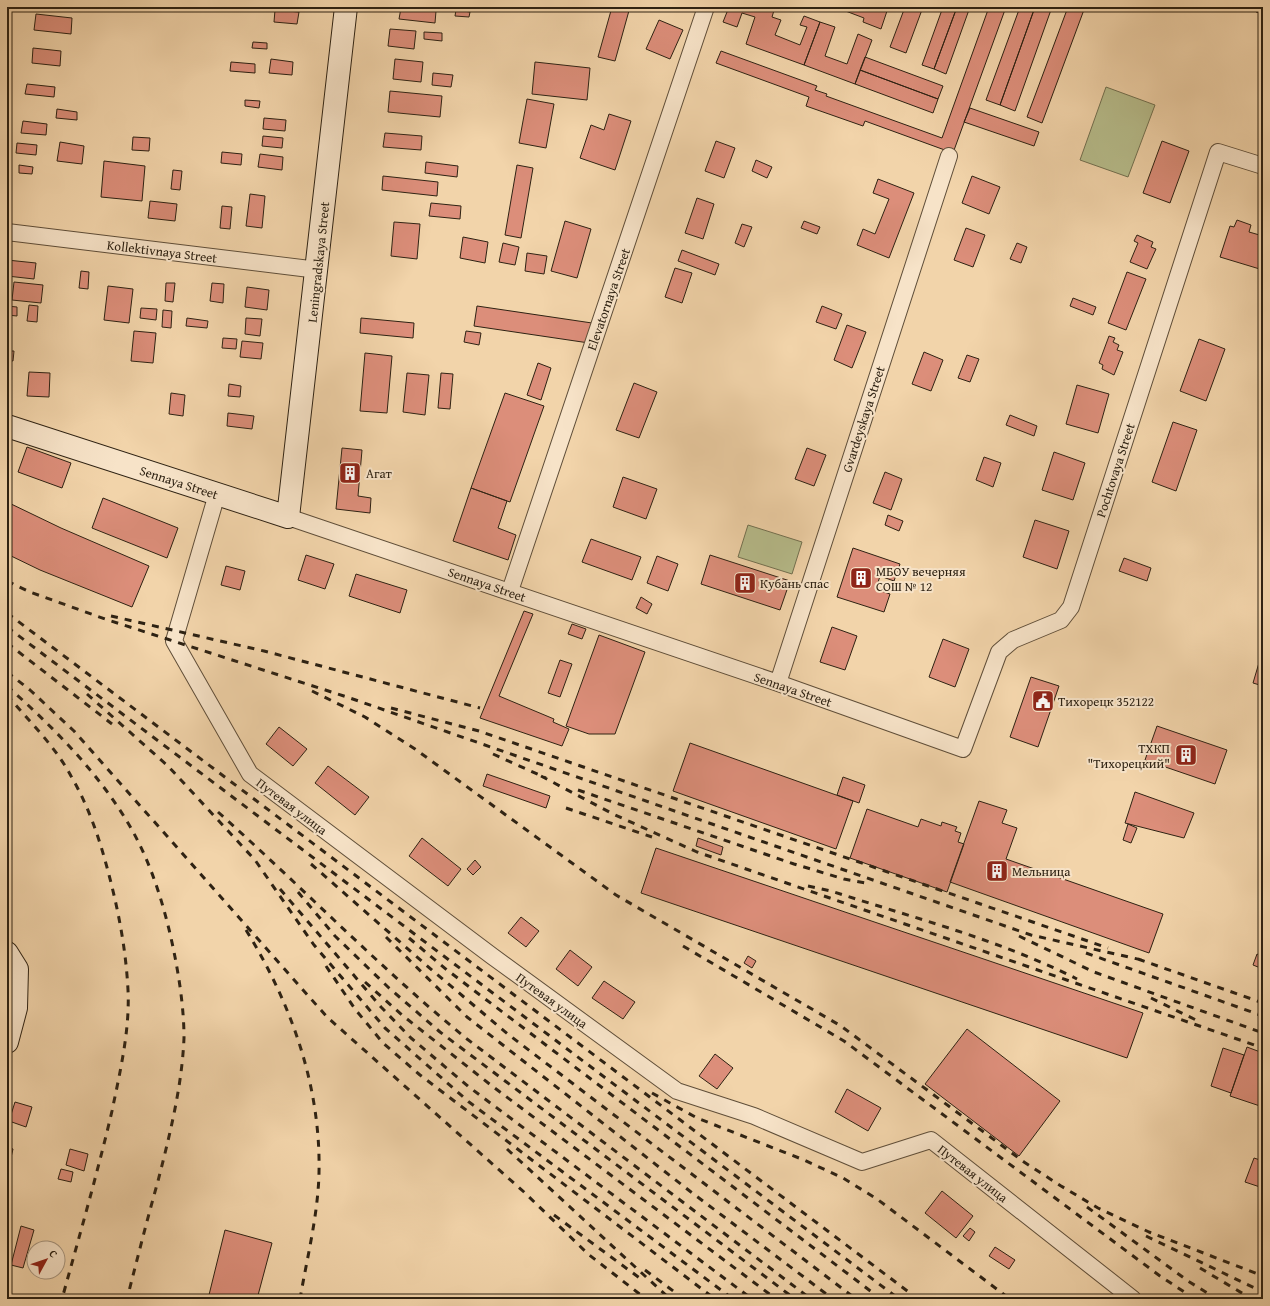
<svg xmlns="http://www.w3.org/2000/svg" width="1270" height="1306" font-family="'Gentium Book Plus',serif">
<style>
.green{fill:#b7bd8c;stroke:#727050}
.building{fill:#dc8e7a;stroke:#2e2213}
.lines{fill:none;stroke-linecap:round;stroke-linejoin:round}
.street-casing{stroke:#5f4e39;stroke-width:18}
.secondary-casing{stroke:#2e2213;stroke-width:24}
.street{stroke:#f7e3c8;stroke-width:16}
.secondary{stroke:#f7e3c8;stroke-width:22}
.rail{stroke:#2e2213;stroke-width:3;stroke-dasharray:7 7;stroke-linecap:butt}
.labels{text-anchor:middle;stroke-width:4;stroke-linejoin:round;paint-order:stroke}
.street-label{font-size:13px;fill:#2e2213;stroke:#f7e3c8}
.poi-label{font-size:13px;fill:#2e2213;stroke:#f7e3c8;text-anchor:start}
</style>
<rect width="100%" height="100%" fill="#f2d4aa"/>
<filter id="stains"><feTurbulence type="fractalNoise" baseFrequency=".005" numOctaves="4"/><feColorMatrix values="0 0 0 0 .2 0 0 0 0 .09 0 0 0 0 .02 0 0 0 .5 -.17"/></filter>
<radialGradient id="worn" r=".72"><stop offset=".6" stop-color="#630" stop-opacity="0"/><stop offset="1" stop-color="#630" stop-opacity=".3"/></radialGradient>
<!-- green -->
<path class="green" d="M1106 87 1155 105 1128 177 1080 160Z
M748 525 802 542 792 574 738 557Z"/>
<!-- building -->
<path class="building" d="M612 7H630L615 61 598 57Z
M729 7H775L772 17 781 20 775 35 800 45 807 27 800 25 804 16 820 22 804 65 746 44 755 17 742 13 737 27 723 22Z
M835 7H875L887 11 881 29 863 22 864 18Z
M875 7H889L887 11Z
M905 7H923L906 53 890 47Z
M943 7H957L934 69 922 65Z
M957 7H970L946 74 934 69Z
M989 7H1006L953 153 865 121 863 126 806 106 809 97 716 63 721 51 817 86 815 90 827 94 826 96 942 138Z
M1020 7H1035L1000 105 986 100Z
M1035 7H1052L1015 111 1000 105Z
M1068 7H1085L1042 123 1027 117Z
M1258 7H1263V14L1256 12Z
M401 8 436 11 435 23 399 19Z
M275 10 299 12 297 24 274 22Z
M456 10 470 12 469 17 455 16Z
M36 14 72 18 71 34 34 30Z
M659 20 683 30 670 59 646 49Z
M820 22 835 27 825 56 847 64 858 34 872 40 855 84 804 65Z
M390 29 416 31 414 49 388 46Z
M424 32 442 33V41L424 39Z
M253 42 267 43V49L252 48Z
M33 48 61 51 60 66 32 63Z
M865 57 943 86 938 99 860 70Z
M271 59 293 62 292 75 269 73Z
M395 59 423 62 421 82 393 79Z
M231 62 255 64V73L230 71Z
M535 62 590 68 587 100 532 94Z
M860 70 938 99 933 113 855 84Z
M433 73 453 75 451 87 432 85Z
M27 84 55 87 54 97 25 94Z
M390 91 442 96 440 117 388 112Z
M527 99 554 104 546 148 519 143Z
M245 100 260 101 259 108 245 106Z
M970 108 1039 132 1034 146 964 122Z
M57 109 77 112V120L56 118Z
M609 114 631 121 615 170 580 158 591 125 604 130Z
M264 118 286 120 285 131 263 129Z
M23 121 47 124 46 135 21 133Z
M385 133 422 136 421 150 383 147Z
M263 136 283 138 282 148 262 146Z
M133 137 150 138 149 151 132 150Z
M716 141 735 148 724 178 705 171Z
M1162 141 1189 151 1170 203 1143 193Z
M60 142 84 146 82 164 57 161Z
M17 143 37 145 36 155 16 153Z
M222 152 242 154 241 165 221 163Z
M260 154 283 157 282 170 258 167Z
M756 160 772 167 767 178 752 171Z
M104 161 145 166 142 201 101 197Z
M426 162 458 166 457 177 425 173Z
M19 165 33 167 32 174 19 173Z
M517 165 533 168 521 238 505 235Z
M173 170 182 171 180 190 171 189Z
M383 176 438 182 437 196 382 190Z
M972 176 1000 187 989 214 962 203Z
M878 179 914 193 889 258 857 245 863 229 875 234 889 199 873 193Z
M250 194 265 196 262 228 246 226Z
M697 198 714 204 703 239 685 233Z
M150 201 177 204 175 221 148 218Z
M431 203 461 206 460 219 429 216Z
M222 206 232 207 230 229 220 228Z
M1237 220 1251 225 1249 232 1263 236V270L1220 257 1230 226 1234 227Z
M565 221 591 229 577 278 551 271Z
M804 221 820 227 817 234 801 228Z
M394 222 420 224 417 259 391 256Z
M742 224 752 227 744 247 735 243Z
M966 228 985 235 973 267 954 260Z
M1137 235 1153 242 1151 247 1156 249 1147 269 1130 262 1138 243 1134 241Z
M463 237 488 242 485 263 460 258Z
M503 243 519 247 515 265 499 262Z
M1017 243 1027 247 1021 263 1010 259Z
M682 250 719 264 715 275 678 261Z
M527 253 547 256 544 274 525 271Z
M7 260 36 263 34 279 7 276Z
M675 268 692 273 682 303 665 297Z
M81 271 89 272 88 289 79 288Z
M1127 272 1146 279 1126 330 1108 323Z
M14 282 43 285 41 303 12 300Z
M166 283H175L173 302 165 301Z
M212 283 224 284 223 303 210 301Z
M108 286 133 289 129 323 104 320Z
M247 287 269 290 267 310 245 307Z
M1073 298 1096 307 1093 315 1070 306Z
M29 305 38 306 37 322 27 321Z
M7 306 17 307V316L7 315Z
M477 306 592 323 589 343 474 326Z
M822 306 842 314 836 329 816 322Z
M141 308 157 309 156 320 140 318Z
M163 310 172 311 171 328 162 327Z
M187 318 208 321 207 328 186 326Z
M246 318 262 319 260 336 245 334Z
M361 318 414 323 413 338 360 333Z
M847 325 866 332 852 368 834 360Z
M134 331 156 333 153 363 131 361Z
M466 331 481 333 479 345 464 342Z
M1109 336 1115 338 1113 342 1119 345 1117 350 1123 352 1114 375 1102 369 1103 365 1099 363Z
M223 338 237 339 236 349 222 348Z
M1199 339 1225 349 1206 401 1180 391Z
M242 341 263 343 261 359 240 357Z
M7 351H14L13 361 7 360Z
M924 352 943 360 931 391 912 384Z
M365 353 392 356 387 413 360 411Z
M967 355 979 359 970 382 958 378Z
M538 363 551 368 541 400 527 395Z
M29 372 50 373 49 397 27 396Z
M407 373 429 375 425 415 403 412Z
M441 373 453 374 450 409 438 408Z
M634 383 657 392 639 438 616 430Z
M229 384 241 386 240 397 228 396Z
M1077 385 1109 394 1098 433 1066 424Z
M171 393 185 395 183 416 169 414Z
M505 393 544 406 510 502 471 488Z
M228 413 254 416 252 429 227 426Z
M1010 415 1037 426 1034 436 1006 425Z
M1173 422 1197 430 1176 491 1152 482Z
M27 447 71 463 62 488 18 472Z
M342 448 362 450 358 496 371 498 370 513 336 509Z
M807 448 826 455 814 486 795 479Z
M1054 452 1085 463 1073 500 1042 490Z
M984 457 1001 463 993 487 976 480Z
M885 472 902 479 891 510 873 503Z
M623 477 657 489 646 519 613 507Z
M471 488 507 501 498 528 516 535 508 560 453 541Z
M103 498 178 528 167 558 92 528Z
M7 502 61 528 149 566 132 607 40 570 7 554Z
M888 515 903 521 899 531 885 525Z
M1035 520 1069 531 1057 569 1023 557Z
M591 539 641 557 632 580 582 562Z
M853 548 900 564 894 581 880 576 876 589 890 594 884 612 837 597Z
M306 555 334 564 325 589 298 580Z
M710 555 790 581 780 610 701 584Z
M657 556 678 564 668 591 647 583Z
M1124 558 1151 568 1147 581 1119 571Z
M226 566 245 571 240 590 221 585Z
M356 574 407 590 400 613 349 596Z
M641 597 652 604 647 614 636 608Z
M524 611 533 614 499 696 554 719 553 722 569 729 562 746 480 718Z
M572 624 586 629 582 639 568 634Z
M832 627 857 636 845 670 820 662Z
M599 635 645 652 615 734H589L566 726Z
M943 639 969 649 955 687 929 677Z
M1261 656 1263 657V686L1253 683Z
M560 660 572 664 560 697 548 693Z
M1031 677 1059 686 1038 747 1010 737Z
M1157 726 1227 750 1215 784 1145 760Z
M279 727 307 749 293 766 266 744Z
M690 743 853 801 836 849 673 791Z
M328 766 369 797 355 815 315 783Z
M487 774 550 796 546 808 483 786Z
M843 777 865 785 859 803 837 795Z
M1135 792 1194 813 1184 838 1125 823Z
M979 801 1007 810 1002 823 1017 828 1006 859 1163 914 1149 953 950 882Z
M867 809 918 827 921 819 941 826 942 822 957 827 955 831 961 833 958 842 964 844 947 892 850 858Z
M1128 824 1137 828 1131 843 1123 840Z
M422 838 461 869 448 886 409 856Z
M698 838 723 847 721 855 696 846Z
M656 848 1143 1013 1127 1058 641 893Z
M475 860 481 867 473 875 467 869Z
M521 917 539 931 526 947 508 933Z
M570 950 592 967 578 986 556 969Z
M1257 954 1263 957V969L1253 965Z
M748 956 756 961 752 968 744 963Z
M604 981 635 1002 623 1019 592 998Z
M967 1029 1060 1101 1019 1156 925 1084Z
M1247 1047 1263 1053V1107L1230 1096Z
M1223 1048 1244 1055 1231 1093 1211 1086Z
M715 1054 733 1068 717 1089 699 1076Z
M847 1089 881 1108 868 1131 835 1112Z
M15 1102 32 1107 26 1127 9 1121Z
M7 1147 13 1149 9 1166H7Z
M70 1149 88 1154 84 1171 66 1165Z
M1254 1158 1263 1161V1188L1245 1182Z
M61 1169 73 1172 71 1182 58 1179Z
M942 1191 973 1216 956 1238 925 1213Z
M21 1226 34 1230 23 1268 11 1265Z
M970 1228 975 1232 969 1241 963 1236Z
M225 1230 272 1243 257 1299H208Z
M995 1247 1015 1260 1009 1269 989 1256Z"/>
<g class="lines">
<!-- street casing -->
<g class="street-casing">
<path id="street" d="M7 232 318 270
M217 494 174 641 250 774 492 956 677 1091 754 1116 862 1162 931 1140 1133 1299
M288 517 778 683 963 749 999 652 1013 640 1061 620 1071 607 1218 152 1263 166
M510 591 706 7
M778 683 949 156"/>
</g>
<!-- secondary casing -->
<g class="secondary-casing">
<path id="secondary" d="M7 426 288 517 346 7
M7 953 17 969 16 1008 7 1042"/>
</g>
<!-- street -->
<use href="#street" class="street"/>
<!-- secondary -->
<use href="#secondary" class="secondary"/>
<!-- rail -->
<path class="rail" d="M7 581 30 592 105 619 347 697 1031 935 1142 960
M7 613 918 1299
M111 616 264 651 480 708
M7 627 899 1299
M7 643 112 724
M7 672 30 690 74 731 327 1017 524 1192 588 1254 646 1299
M7 686C52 726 97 771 128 823 152 863 166 911 175 957 180 983 184 1011 184 1038 182 1086 170 1134 158 1181 147 1220 137 1260 127 1299
M312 691 365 717 415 749 616 895 841 1026 1024 1162 1061 1186 1098 1208 1149 1232 1263 1276
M87 694 168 766 255 860 314 945 385 1028 469 1102 733 1299
M7 695C29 721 55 746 71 776 89 807 100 840 109 875 119 913 126 951 128 990 130 1030 120 1072 112 1111 97 1175 79 1237 62 1299
M391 708 479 731 1108 948
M493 754 546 778
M541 776 613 814 697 852 1263 1048
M578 790 794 864 844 879 871 884
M566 808 652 837
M218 812C302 887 380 968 467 1039L811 1299
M311 864 433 971 509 1035 856 1299
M808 886 831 891C914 918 1000 940 1077 979
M280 889 381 1007 411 1038 469 1087 752 1299
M298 892 335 936 389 988 440 1032 795 1299
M246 930C291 1003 321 1086 319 1173 318 1215 307 1258 300 1299
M1019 936 1094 972 1263 1033
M386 937 467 1017 691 1192 833 1299
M409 938 447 970 881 1299
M683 946 844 1041 1160 1276 1195 1299
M1086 953 1263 1016
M1138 959 1263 1003
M326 966 355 1009 383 1043 420 1075 715 1299
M365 982 402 1015 492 1086 776 1299
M1151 998 1196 1020
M652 1093 697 1118 804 1160 843 1178 877 1199 1010 1299
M507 1149 670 1299
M1087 1207 1188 1281 1217 1299
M554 1215 641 1279
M1146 1236 1263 1292
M1200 1268 1252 1299
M645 1270 684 1299"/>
</g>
<!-- icons -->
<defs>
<g id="building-square" transform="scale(1.15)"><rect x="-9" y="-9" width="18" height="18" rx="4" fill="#8f2418" stroke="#f7e3c8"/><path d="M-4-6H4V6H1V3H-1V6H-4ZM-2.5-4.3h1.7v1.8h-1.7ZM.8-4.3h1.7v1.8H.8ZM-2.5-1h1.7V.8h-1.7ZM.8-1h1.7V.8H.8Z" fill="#fff"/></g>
<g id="civic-square" transform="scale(1.15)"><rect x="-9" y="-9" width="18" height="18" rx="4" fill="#8f2418" stroke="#f7e3c8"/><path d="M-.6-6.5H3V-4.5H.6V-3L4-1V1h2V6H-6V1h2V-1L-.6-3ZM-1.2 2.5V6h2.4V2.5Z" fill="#fff"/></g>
</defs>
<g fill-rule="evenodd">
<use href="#building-square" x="350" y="473"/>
<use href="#building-square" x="861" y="578"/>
<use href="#building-square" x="745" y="583"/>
<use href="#civic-square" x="1043" y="701"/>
<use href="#building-square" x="1186" y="755"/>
<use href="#building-square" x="997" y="871"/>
</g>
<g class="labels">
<!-- street labels -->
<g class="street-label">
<text transform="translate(162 251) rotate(7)" y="5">Kollektivnaya Street</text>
<text transform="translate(318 262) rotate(-84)" y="5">Leningradskaya Street</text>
<text transform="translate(608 299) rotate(-71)" y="5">Elevatornaya Street</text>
<text transform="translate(863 419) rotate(-72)" y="5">Gvardeyskaya Street</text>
<text transform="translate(1115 470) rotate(-72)" y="5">Pochtovaya Street</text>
<text transform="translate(179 482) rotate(18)" y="5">Sennaya Street</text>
<text transform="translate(487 584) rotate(19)" y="5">Sennaya Street</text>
<text transform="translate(793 689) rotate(19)" y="5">Sennaya Street</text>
<text transform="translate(292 806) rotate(37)" y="5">Путевая улица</text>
<text transform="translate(552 1000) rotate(36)" y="5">Путевая улица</text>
<text transform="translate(973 1173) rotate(38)" y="5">Путевая улица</text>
</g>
<!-- poi labels -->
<g class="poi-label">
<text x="366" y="478">Агат</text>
<text x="876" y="576">МБОУ вечерняя<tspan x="876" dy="15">СОШ № 12</tspan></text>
<text x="760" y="588">Кубань спас</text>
<text x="1058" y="706">Тихорецк 352122</text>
<text x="1170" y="753" text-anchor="end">ТХКП<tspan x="1170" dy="15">"Тихорецкий"</tspan></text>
<text x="1012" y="876">Мельница</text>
</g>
</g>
<!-- margin -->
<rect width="1270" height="1306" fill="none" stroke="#f2d4aa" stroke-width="24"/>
<rect x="8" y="8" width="1254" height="1290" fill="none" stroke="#2e2213" stroke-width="2"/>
<rect x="12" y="12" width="1246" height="1282" fill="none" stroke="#2e2213"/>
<!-- north arrow -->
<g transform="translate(46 1260) rotate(50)"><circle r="19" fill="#f7e3c8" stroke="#a79680"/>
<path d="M0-3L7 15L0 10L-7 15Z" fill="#8f2418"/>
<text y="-6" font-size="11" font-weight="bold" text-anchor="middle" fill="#2e2213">С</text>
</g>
<rect width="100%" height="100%" filter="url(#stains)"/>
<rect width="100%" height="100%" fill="url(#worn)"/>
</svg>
